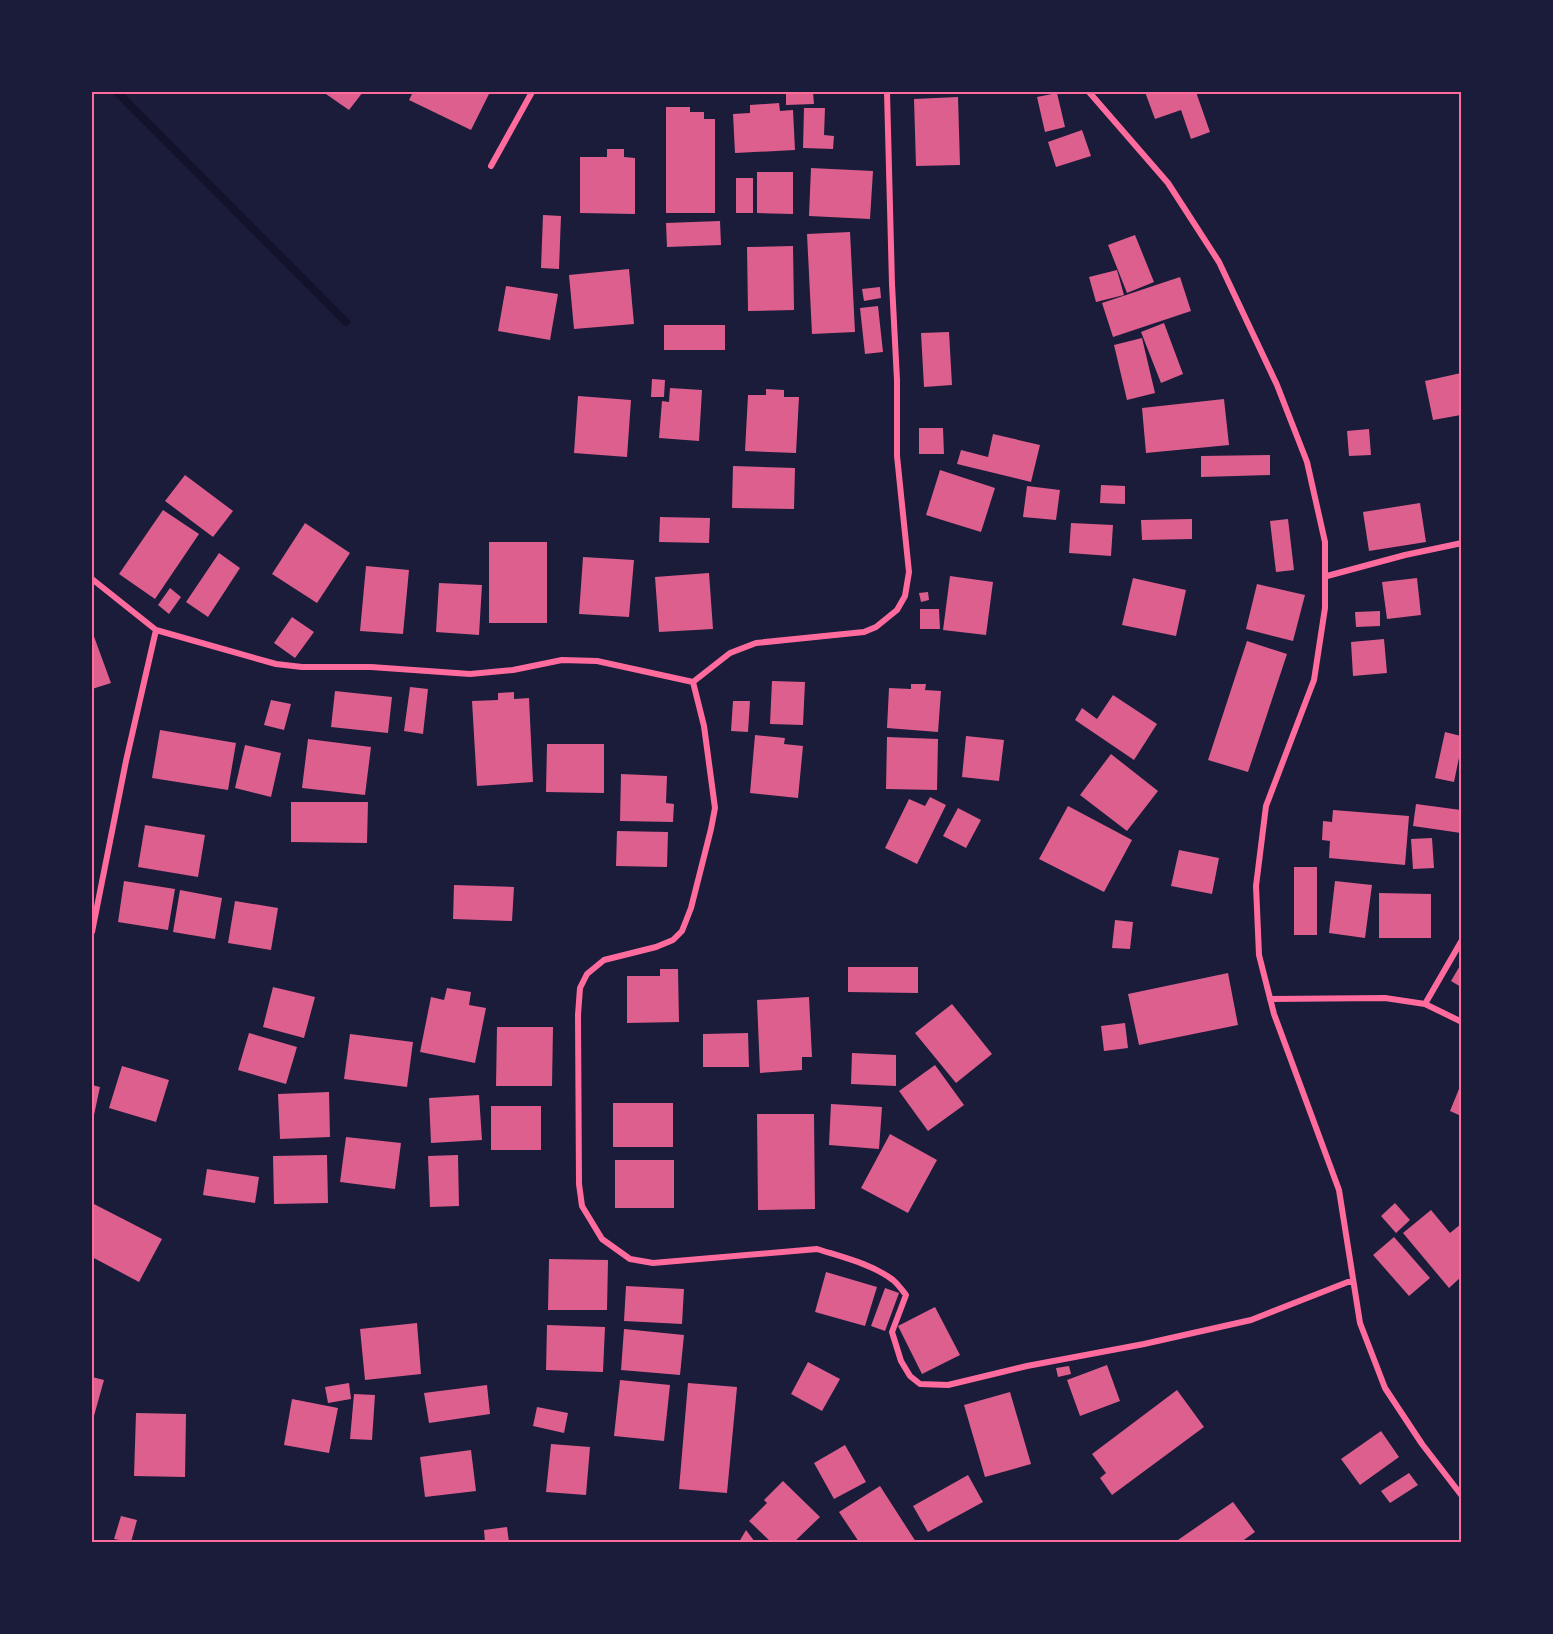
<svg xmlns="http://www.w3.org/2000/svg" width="1553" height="1634" font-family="'Work Sans',sans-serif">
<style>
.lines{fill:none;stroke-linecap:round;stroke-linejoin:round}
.stream{stroke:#12122b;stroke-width:8}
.building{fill:#dd5f8e}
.minor{stroke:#ff6b9d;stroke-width:6}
.neatline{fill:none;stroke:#ff6b9d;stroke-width:2}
</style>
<rect width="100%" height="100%" fill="#1b1b3a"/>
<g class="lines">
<!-- stream -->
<path class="stream" d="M117 92 346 322"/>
</g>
<!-- building -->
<path class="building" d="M323 92H363L349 110Z
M413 92H490L471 130 409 100Z
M786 92H813L814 104 786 105Z
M1145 92H1196L1210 132 1191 139 1181 110 1155 119Z
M1057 93 1065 127 1045 132 1037 97Z
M958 97 960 165 916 166 914 99Z
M779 103 780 111 793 110 795 150 735 153 733 114 750 113V105Z
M666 107H690V112H704V119H715V213H666Z
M804 108H825L824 135 834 136 833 149 803 148Z
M1082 130 1091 156 1056 167 1048 142Z
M607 149H624V157L635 158V214L580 213V157H607Z
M811 168 873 171 870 219 809 216Z
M757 172H793V214L757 213Z
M736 178H753V213H736Z
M543 215 561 216 559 269 541 268Z
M720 221 721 245 667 247 666 223Z
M850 232 855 332 812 334 807 234Z
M1135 235 1154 282 1127 293 1108 245Z
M793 246 794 310 748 311 747 247Z
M629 269 634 324 574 329 569 275Z
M1117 270 1124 295 1096 302 1089 277Z
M1180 277 1191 311 1113 337 1102 303Z
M506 286 558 294 550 340 498 331Z
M880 287 881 298 864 301 862 289Z
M878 306 883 352 865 354 860 308Z
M1164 323 1183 374 1161 383 1141 332Z
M664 325H725V350H664Z
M949 332 952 385 924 387 921 333Z
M1142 338 1155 393 1127 400 1114 345Z
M1461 373V415L1433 420 1425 381Z
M652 379 665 380 664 397H651Z
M670 388 702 390 699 441 659 438 662 401 669 402Z
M766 389 784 390V397H799L796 453 745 451 748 395H766Z
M578 396 631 400 627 457 574 453Z
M1224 399 1229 445 1146 453 1142 408Z
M919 428H943L944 454H919Z
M1369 429 1371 455 1349 456 1347 431Z
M993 434 1040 445 1031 482 957 464 961 450 988 457Z
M1270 455V475L1201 477V456Z
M733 466 795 468 794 509 732 508Z
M940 470 995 488 981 532 926 515Z
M185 475 233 511 213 537 165 501Z
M1101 485 1125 486V504L1100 503Z
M1027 486 1060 490 1056 520 1023 517Z
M1420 503 1426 542 1369 551 1363 512Z
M163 510 199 534 155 599 119 574Z
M660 517 710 518 709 543 659 542Z
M1192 519V539L1142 540 1141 520Z
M1288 519 1294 570 1276 572 1270 521Z
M305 523 350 553 317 603 272 574Z
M1071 523 1113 525 1111 556 1069 553Z
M489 542H547V623H489Z
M219 553 240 568 208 617 186 602Z
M583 557 634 560 629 617 579 614Z
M366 566 409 570 403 634 360 631Z
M709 573 713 629 659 632 655 577Z
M950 576 993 582 986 635 943 630Z
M1133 578 1186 590 1176 636 1122 625Z
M1417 578 1421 615 1387 619 1382 582Z
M439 583 482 585 479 635 436 632Z
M1257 584 1305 595 1293 641 1246 629Z
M170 588 181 597 169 614 158 605Z
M928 592 929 600 921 602 919 593Z
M920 609H939L940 629H920Z
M1380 611V626L1356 627 1355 612Z
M292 617 314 632 295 658 274 643Z
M92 631 111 683 92 689Z
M1384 639 1387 673 1353 676 1351 642Z
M1247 641 1287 654 1248 772 1208 760Z
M772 681 805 682 803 725 770 724Z
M911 684H926L925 690 941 691 938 732 887 728 889 688 911 689Z
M410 687 428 689 423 734 404 731Z
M335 691 392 697 388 733 331 727Z
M514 692V699L529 698 533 782 477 786 472 701 498 700V693Z
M1113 695 1157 724 1134 760 1075 720 1082 708 1097 719Z
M271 700 291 704 284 730 264 725Z
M733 701H750L748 732 731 731Z
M160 730 236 743 228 790 152 778Z
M1445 732 1461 736V748L1454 782 1435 778Z
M755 735 785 738 784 744 803 746 798 798 750 793Z
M966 736 1004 740 999 781 962 777Z
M887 737 938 739 937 790 886 789Z
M308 739 371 747 365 795 302 788Z
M547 744H604V793L546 792Z
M245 745 281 753 271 797 235 788Z
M1111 754 1158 791 1127 831 1080 795Z
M621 774 667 776 666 803 674 804 673 822 620 821Z
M930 797 946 805 917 864 885 848 909 799 925 806Z
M291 802H368L367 843 291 842Z
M1416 804 1461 810V833L1413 826Z
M1068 806 1132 840 1104 892 1039 859Z
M958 808 981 820 966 848 943 836Z
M1333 810 1409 816 1405 865 1329 858 1330 841 1322 840 1323 821 1332 822Z
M145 825 205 835 198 877 138 867Z
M617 831 668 832 667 867 616 866Z
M1432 838 1434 868 1413 869 1411 839Z
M1179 850 1219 858 1212 894 1171 886Z
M1294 867H1317V935H1294Z
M124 881 175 889 168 930 118 922Z
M1335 881 1372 885 1365 938 1329 933Z
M454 885 514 887 512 921 453 919Z
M180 890 222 898 215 939 173 932Z
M1379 893 1431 894V938H1379Z
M235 901 278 908 271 950 228 943Z
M1115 920 1133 922 1130 949 1112 948Z
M1461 964V987L1451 981Z
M848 967H918V993L848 992Z
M660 969H678L679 1022 627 1023V976H660Z
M1228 973 1238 1025 1139 1045 1128 994Z
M273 987 315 997 304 1038 263 1027Z
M447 988 471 992 469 1005 486 1008 475 1063 420 1052 431 997 444 1000Z
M809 997 812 1057H802V1070L760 1073 757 1000Z
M952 1004 992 1054 956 1083 915 1033Z
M1125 1023 1128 1048 1104 1051 1101 1026Z
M497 1027H553L552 1086H496Z
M249 1033 297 1047 286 1084 238 1070Z
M748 1033 749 1067H703V1034Z
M350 1034 413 1042 407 1087 344 1079Z
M852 1053 896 1055V1086L851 1084Z
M935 1065 964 1105 928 1131 899 1091Z
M122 1066 169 1080 156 1122 109 1108Z
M1461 1084V1116L1450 1111Z
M92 1085 100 1087 94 1115H92Z
M329 1092 330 1137 280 1139 278 1094Z
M479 1095 482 1140 431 1143 429 1098Z
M613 1103H673V1147H613Z
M831 1104 882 1107 879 1149 829 1145Z
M491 1106H541V1150H491Z
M757 1114H814L815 1209 758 1210Z
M890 1134 937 1160 908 1213 861 1188Z
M346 1137 401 1143 395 1189 340 1182Z
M327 1155 328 1203 274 1204 273 1156Z
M458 1155 459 1206 430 1207 428 1156Z
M615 1160H674V1208H615Z
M207 1169 259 1177 255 1203 203 1195Z
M92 1203 162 1239 139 1282 92 1257Z
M1395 1203 1410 1220 1396 1233 1381 1216Z
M1431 1210 1450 1233 1461 1224V1277L1449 1288 1403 1233Z
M1394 1237 1430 1278 1409 1296 1373 1255Z
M549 1259 608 1260 607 1310H548Z
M826 1272 877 1287 865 1326 815 1312Z
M626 1286 684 1289 682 1324 624 1321Z
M885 1288 899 1293 885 1331 871 1326Z
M935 1307 960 1355 922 1374 898 1326Z
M417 1323 421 1374 365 1380 360 1329Z
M547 1325 605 1327 603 1372 546 1370Z
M624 1329 684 1335 680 1375 621 1370Z
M808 1362 840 1379 822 1411 791 1394Z
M1107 1365 1120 1401 1080 1416 1067 1380Z
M1069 1366 1071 1374 1058 1377 1056 1368Z
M92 1377 104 1380 92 1423Z
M620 1380 670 1385 664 1441 614 1436Z
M349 1383 351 1399 328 1403 325 1387Z
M688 1383 737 1387 727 1493 679 1489Z
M487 1385 490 1414 429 1423 424 1393Z
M1177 1390 1204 1427 1112 1495 1100 1478 1106 1473 1092 1454Z
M1010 1392 1031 1464 985 1477 964 1405Z
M354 1394 375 1395 372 1440 350 1439Z
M292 1399 338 1408 329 1453 284 1445Z
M537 1407 568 1413 564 1433 533 1426Z
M136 1413 186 1414 185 1477 134 1476Z
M1381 1431 1399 1457 1360 1485 1341 1459Z
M551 1444 590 1447 586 1495 546 1492Z
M845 1445 866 1482 834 1499 814 1463Z
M471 1450 476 1491 425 1497 420 1457Z
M1409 1473 1418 1485 1390 1503 1381 1491Z
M968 1475 983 1502 928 1532 913 1506Z
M783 1481 820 1517 794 1542H771L749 1521 767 1503 764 1500Z
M880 1486 916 1542H859L839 1512Z
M1233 1502 1255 1532 1241 1542H1175Z
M121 1516 137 1520 131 1542 114 1539Z
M507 1527 509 1542H485L484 1530Z
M746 1530 755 1542H739Z"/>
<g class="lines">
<!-- minor -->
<path class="minor" d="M1089 92 1168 183 1219 262 1277 385 1307 462 1325 542V608L1314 680 1266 806 1256 886 1259 955 1274 1014 1339 1190 1360 1323 1385 1388 1422 1444 1462 1496
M491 166 532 92
M1327 576 1405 555 1462 543
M92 579 156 630 126 761 92 932
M156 630 276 664 302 667H371L470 674 513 670 562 660 597 661 693 682
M693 682 704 726 715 808 711 829 691 908 682 931 673 940 656 947 604 960 587 974 580 988 578 1015 579 1184 582 1206 602 1239 630 1259 653 1263 817 1249C842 1257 872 1264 893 1280 898 1284 902 1290 906 1295L892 1332 901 1361 910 1376 920 1384 948 1385 1027 1366 1144 1344 1251 1320 1353 1280
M693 682 730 653 756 643 864 632 876 627 897 610 905 596 909 572 897 456V380L892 284 887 92
M1270 999 1385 998 1425 1004 1462 1022
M1425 1004 1462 940"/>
</g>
<!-- border -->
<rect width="1553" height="1634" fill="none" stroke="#1b1b3a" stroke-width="186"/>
<rect x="93" y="93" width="1367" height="1448" class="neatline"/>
</svg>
